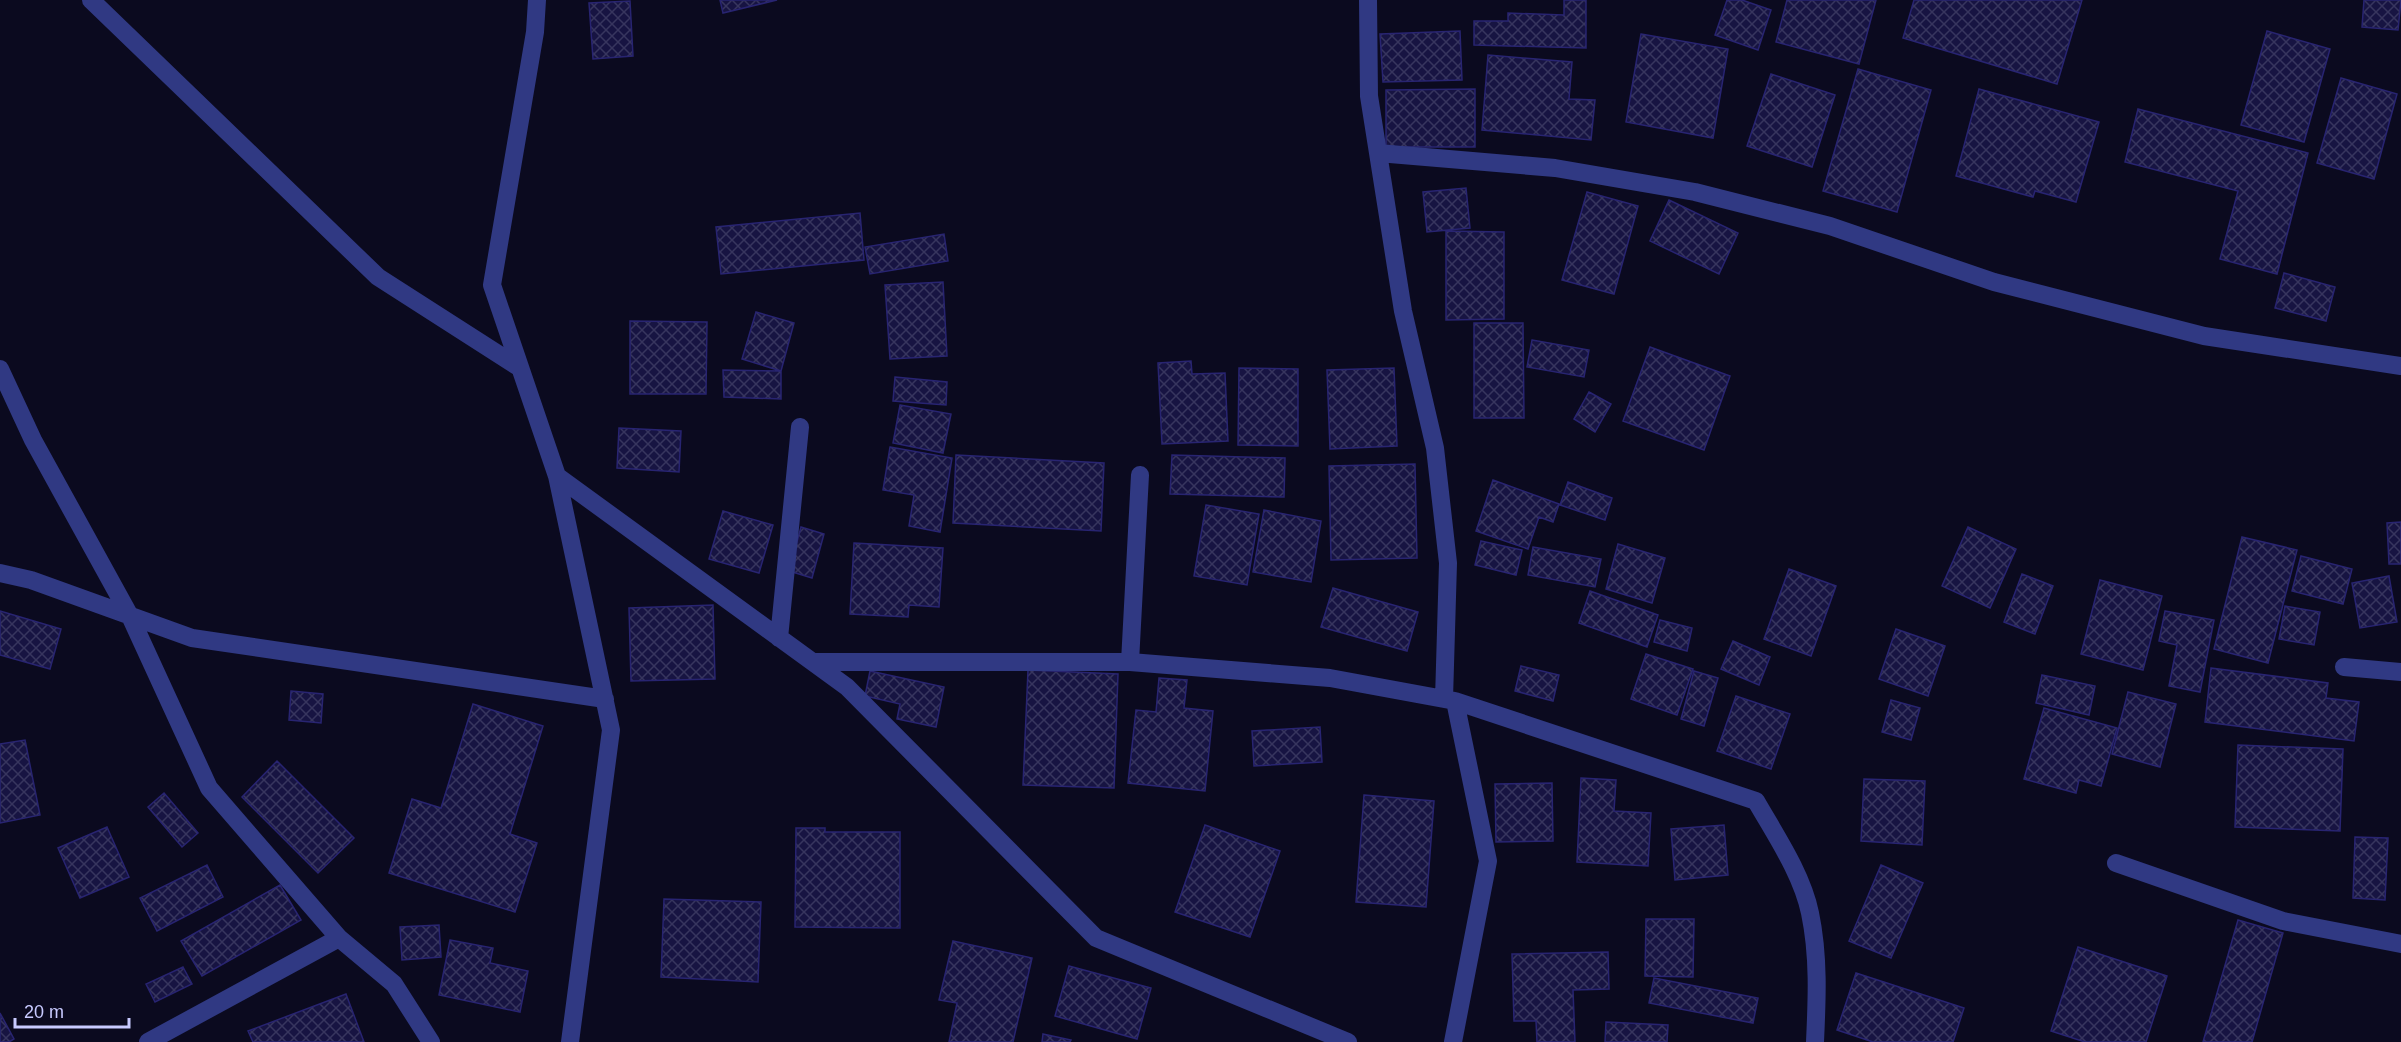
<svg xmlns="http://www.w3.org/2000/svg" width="2401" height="1042" font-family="Arial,sans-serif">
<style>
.building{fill:url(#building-cross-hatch);stroke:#282471;stroke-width:1.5}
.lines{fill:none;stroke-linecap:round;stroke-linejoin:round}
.minor{stroke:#303983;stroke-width:18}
</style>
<defs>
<pattern id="building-cross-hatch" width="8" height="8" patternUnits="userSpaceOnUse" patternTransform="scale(1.5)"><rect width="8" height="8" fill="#171442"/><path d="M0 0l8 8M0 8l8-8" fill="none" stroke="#37355e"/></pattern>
</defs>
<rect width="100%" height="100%" fill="#0b0a1f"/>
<!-- building -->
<path class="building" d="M720 0H777L723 13Z
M1564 0H1586V48L1474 45V21H1508V13L1564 15Z
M1727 0H1742L1771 10 1758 50 1715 35Z
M1787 0H1876L1859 64 1776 42Z
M1914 0H2082L2057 84 1903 38Z
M2364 0H2401L2398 30 2362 27Z
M630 1 633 56 593 59 589 3Z
M1460 31 1462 80 1383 82 1380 34Z
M2267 31 2330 49 2304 142 2241 125Z
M1641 34 1728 49 1713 138 1626 122Z
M1488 55 1572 62 1569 99 1595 100 1591 140 1482 130Z
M1858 69 1931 90 1897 212 1823 191Z
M1771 74 1835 95 1812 167 1747 146Z
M2341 78 2397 94 2374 179 2317 163Z
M1475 89V147H1386V90Z
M1979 89 2099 122 2076 202 2035 191 2033 197 1956 176Z
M2138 109 2308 153 2277 274 2220 259 2238 191 2125 162Z
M1466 188 1470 228 1427 232 1423 192Z
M1587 192 1638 206 1614 294 1562 280Z
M1669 200 1738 233 1719 274 1650 241Z
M860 213 864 260 721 274 716 227Z
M1446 231 1504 232V319L1446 320Z
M944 234 948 261 870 274 865 247Z
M2284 273 2335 287 2326 321 2275 308Z
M943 282 947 356 890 359 885 285Z
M756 312 794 323 781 371 742 359Z
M630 321 707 322 706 394H630Z
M1474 323H1523L1524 418H1474Z
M1532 340 1589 350 1584 377 1527 367Z
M1650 347 1730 376 1704 450 1623 421Z
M1191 361 1192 374 1225 373 1228 441 1162 444 1158 363Z
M1239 368 1298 369V446L1238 445Z
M1394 368 1397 446 1330 449 1327 370Z
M723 370 781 371V399L724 397Z
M895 377 947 382 946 405 893 401Z
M1589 392 1611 404 1595 432 1574 419Z
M900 405 951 414 943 453 893 443Z
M619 428 681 431 679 472 617 468Z
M890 447 952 458 940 532 909 526 914 495 883 490Z
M956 455 1104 463 1101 531 953 523Z
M1172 455 1285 458 1284 497 1170 494Z
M1415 464 1417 558 1331 560 1329 466Z
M1493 480 1559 504 1553 522 1539 517 1528 549 1476 531Z
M1568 482 1612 498 1605 520 1560 505Z
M1206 505 1259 514 1247 585 1194 576Z
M1264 510 1321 521 1311 582 1253 572Z
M723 511 773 525 759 573 709 559Z
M2401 522V564H2389L2387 523Z
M801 527 824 534 812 578 789 571Z
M1968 527 2016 549 1990 608 1942 586Z
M2242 537 2297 550 2268 663 2214 649Z
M1481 541 1522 550 1516 575 1475 565Z
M854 543 943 548 939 607 909 605 908 617 850 614Z
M1618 544 1665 558 1652 603 1606 589Z
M1533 547 1601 559 1595 587 1528 575Z
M2301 556 2352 569 2343 604 2292 591Z
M1789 569 1836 586 1811 656 1764 639Z
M2022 574 2053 586 2035 634 2004 622Z
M2389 576 2397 622 2360 628 2352 583Z
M2100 580 2162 596 2143 670 2081 654Z
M1333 588 1418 612 1407 651 1321 627Z
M1590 591 1658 615 1647 647 1579 623Z
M713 605 715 679 631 681 629 608Z
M2285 606 2320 612 2314 645 2279 639Z
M0 611 61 629 50 669 0 655Z
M2165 611 2214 620 2200 692 2169 686 2177 645 2159 641Z
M1660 620 1692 628 1687 651 1654 642Z
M1896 629 1945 646 1928 696 1879 679Z
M1733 641 1770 657 1759 685 1721 669Z
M1646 654 1693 669 1677 715 1631 699Z
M1521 666 1559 675 1553 701 1515 691Z
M2211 668 2328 683 2326 698 2359 702 2354 741 2205 722Z
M1028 670 1118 674 1114 788 1023 785Z
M870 671 944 687 936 727 897 719 900 704 865 696Z
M1694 671 1718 678 1704 726 1681 719Z
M2042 675 2095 686 2089 715 2036 703Z
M1159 678 1187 680 1184 708 1213 711 1205 791 1128 783 1136 710 1156 712Z
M291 691 323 694 321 723 289 720Z
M2128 692 2176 704 2160 767 2112 754Z
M1736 696 1790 714 1771 769 1717 751Z
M1891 700 1920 708 1911 740 1882 732Z
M473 704 543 726 510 834 537 843 515 912 389 873 412 799 441 808Z
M2044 708 2117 728 2101 786 2079 780 2076 793 2024 779Z
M1320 727 1322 762 1254 766 1252 731Z
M25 740 40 815 0 823V744Z
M2238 745 2343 749 2340 831 2235 827Z
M277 761 354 838 318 873 242 797Z
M1581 778 1616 780 1614 811 1651 813 1648 866 1577 862Z
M1864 779 1925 781 1922 845 1861 841Z
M1552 783 1553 841 1496 842 1495 784Z
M164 793 198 833 182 847 148 807Z
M1364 795 1434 801 1426 907 1356 902Z
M1205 825 1280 851 1250 937 1175 912Z
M1724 825 1728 875 1675 880 1671 829Z
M107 827 129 877 80 898 58 848Z
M796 828H825V832H900V928L795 927Z
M2355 837 2388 838 2385 900 2353 898Z
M207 865 223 897 157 931 140 898Z
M1881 865 1923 883 1891 958 1849 941Z
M280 885 301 920 202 976 181 941Z
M664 899 761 902 758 982 661 977Z
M1646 919H1694L1693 977 1645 976Z
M2238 920 2283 933 2252 1042H2203Z
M439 925 441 957 402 960 400 927Z
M450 940 493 948 490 963 528 971 520 1012 439 995Z
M953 941 1032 958 1013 1042H949L957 1003 939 1000Z
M2078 947 2167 976 2146 1042H2085L2051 1031Z
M1608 952 1609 989 1573 990 1575 1042H1537L1536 1021H1514L1512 954Z
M1069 966 1151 988 1137 1039 1055 1016Z
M183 967 192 984 155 1002 146 984Z
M1856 973 1964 1008 1953 1042H1873L1837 1030Z
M1654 978 1758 998 1753 1023 1649 1003Z
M346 994 364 1042H253L248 1031Z
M0 1013 14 1039 9 1042H0Z
M1606 1022 1668 1025 1667 1042H1605Z
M1043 1034 1071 1040 1070 1042H1042Z"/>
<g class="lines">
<!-- minor -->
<path class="minor" d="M91 0 378 277 520 368
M537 0 535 32 492 285 557 476 611 730 570 1042
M1368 0 1369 96 1403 311 1435 448 1448 563 1444 699
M1378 153 1555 168 1695 192 1830 226 1994 282 2204 336 2401 366
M0 369 33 440 130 616 209 788 339 938 394 984 431 1042
M557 476 847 687 1096 938 1348 1042
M0 573 31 580 192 638 605 699
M779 638 800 427
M813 662H1130L1330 678 1455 701 1756 801C1776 836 1802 874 1810 913 1819 956 1817 999 1815 1042
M1130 662 1140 475
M2344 667 2401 672
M2116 863 2283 921 2401 944
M148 1042 339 938
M1453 1042 1488 861 1455 701"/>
</g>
<!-- scale -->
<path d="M15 1018v9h114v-9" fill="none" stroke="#c8caff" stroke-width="3"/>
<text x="24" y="1018" font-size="18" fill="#c8caff" stroke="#0b0a1f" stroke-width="4.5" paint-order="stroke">20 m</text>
</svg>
